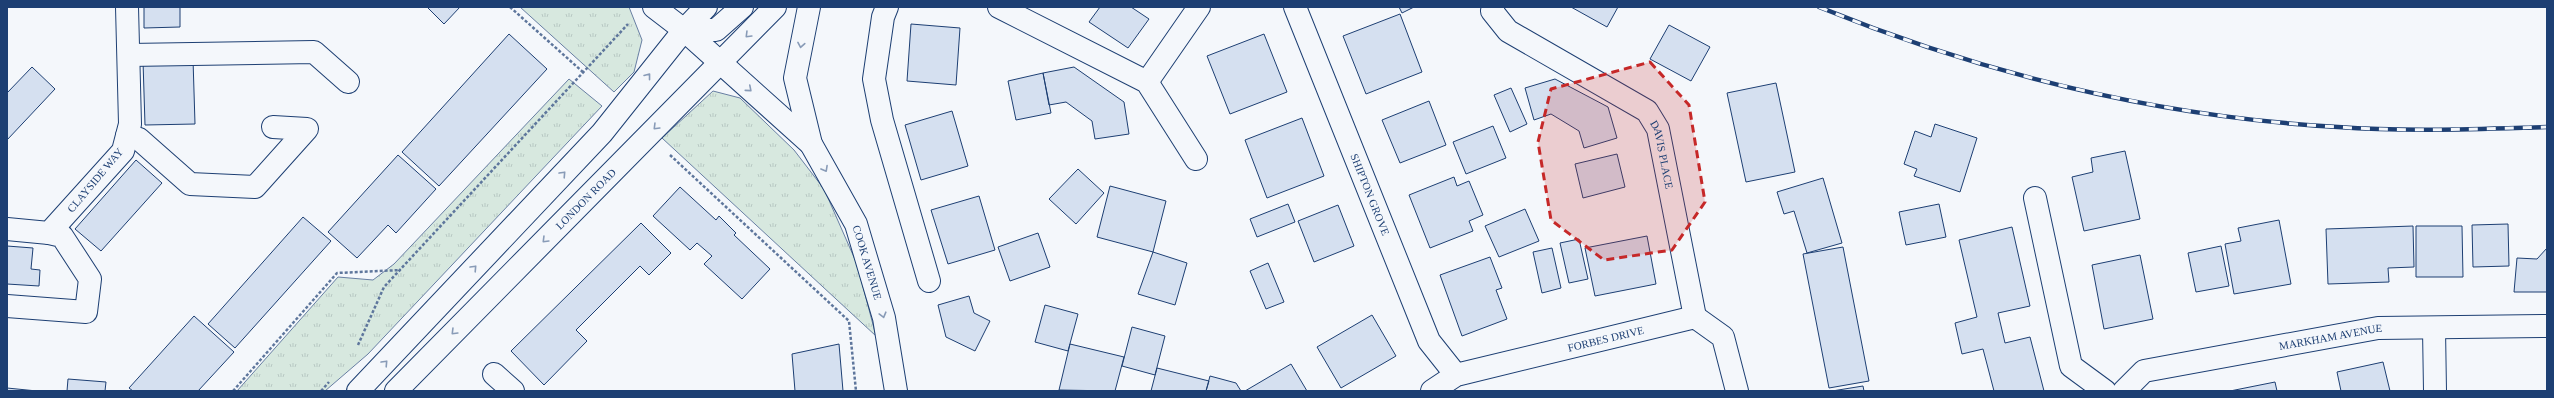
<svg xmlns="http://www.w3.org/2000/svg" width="2554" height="398" font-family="Georgia,serif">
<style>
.grass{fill:url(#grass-tufts);stroke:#687fa3}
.building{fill:#d5e0f0;stroke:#1d3f73}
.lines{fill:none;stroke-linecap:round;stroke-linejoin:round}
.minor-casing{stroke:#1d3f73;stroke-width:24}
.major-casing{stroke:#1d3f73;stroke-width:24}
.path{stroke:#5e769c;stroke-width:2.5;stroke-dasharray:3 2;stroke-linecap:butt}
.minor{stroke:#f4f7fb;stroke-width:22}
.major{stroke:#f4f7fb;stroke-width:22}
.rail-casing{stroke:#1d3f73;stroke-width:4.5}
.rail{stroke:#f4f7fb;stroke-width:3;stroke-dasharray:9;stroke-linecap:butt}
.oneway{stroke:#889bb7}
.marked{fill:#c62828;fill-opacity:0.2;stroke:#c62828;stroke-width:3;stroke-dasharray:8 5;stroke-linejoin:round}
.labels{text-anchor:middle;stroke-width:3;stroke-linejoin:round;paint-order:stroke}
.street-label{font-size:11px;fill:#1d3f73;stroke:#f4f7fb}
</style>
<defs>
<pattern id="grass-tufts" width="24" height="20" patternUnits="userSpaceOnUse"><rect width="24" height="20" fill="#d7e8df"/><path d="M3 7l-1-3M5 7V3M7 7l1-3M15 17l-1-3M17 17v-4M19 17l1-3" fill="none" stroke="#b8c8c3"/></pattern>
</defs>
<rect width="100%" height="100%" fill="#f4f7fb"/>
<!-- grass -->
<path class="grass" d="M520 7H629L642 40 634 72 614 92Z
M569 79 602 106 368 354 325 391H237L338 277 373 280 394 264Z
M713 91 740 98 794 150 824 189 857 264 876 336 662 138Z"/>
<!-- building -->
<path class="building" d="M144 7H180V27L144 28Z
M427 7H460L444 24Z
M1100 7H1131L1149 19 1128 48 1089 22Z
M1399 7H1414L1402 13Z
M1571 7H1618L1607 27Z
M1400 14 1422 72 1366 94 1343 36Z
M911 24 960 28 956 85 907 81Z
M1669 25 1710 47 1691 81 1650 59Z
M509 34 547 69 439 186 402 152Z
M1264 34 1287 92 1230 114 1207 56Z
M193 59 195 124 145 125 143 61Z
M32 67 55 89 7 140V93Z
M1074 67 1124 102 1129 134 1095 139 1092 121 1066 102 1049 105 1043 73Z
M1043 73 1051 113 1016 120 1008 81Z
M1555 79 1608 107 1617 138 1584 148 1579 131 1551 114 1534 120 1525 88Z
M1776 83 1795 172 1746 182 1727 93Z
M1511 88 1527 124 1510 132 1494 95Z
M1429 101 1446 145 1400 163 1382 120Z
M952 111 968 166 921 180 905 125Z
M1302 118 1324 176 1267 198 1245 140Z
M1935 124 1977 138 1960 192 1914 176 1917 169 1904 164 1915 131 1931 137Z
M1493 126 1506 158 1466 174 1453 142Z
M2125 151 2140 219 2084 231 2072 177 2093 172 2091 158Z
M1617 154 1625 187 1583 198 1575 164Z
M398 155 436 189 396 233 388 225 357 258 328 232Z
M136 160 162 183 101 251 75 229Z
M1078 169 1104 193 1076 224 1049 199Z
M1454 177 1457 186 1469 181 1483 215 1469 221 1473 231 1430 248 1409 195Z
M1823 178 1842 243 1807 253 1794 211 1784 214 1777 192Z
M1110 186 1166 201 1153 252 1097 237Z
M680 187 716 220 719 216 736 233 734 235 770 269 742 299 704 264 712 256 697 243 690 250 653 216Z
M979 196 995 250 948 264 931 210Z
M1288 204 1295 222 1257 237 1250 219Z
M1939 204 1946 237 1906 245 1899 212Z
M1338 205 1354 246 1314 262 1298 221Z
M1525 209 1539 241 1499 257 1485 226Z
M303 217 331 241 235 348 208 324Z
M2279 220 2291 284 2234 294 2225 244 2241 241 2238 228Z
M641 223 671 253 649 275 640 266 576 330 587 341 544 385 511 351Z
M2508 224 2509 266 2473 267 2472 225Z
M2413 226 2414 267 2388 268 2389 282 2328 284 2326 229Z
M2416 226H2462L2463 277H2416Z
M2012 227 2030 306 1998 313 2005 343 2030 337 2044 391H1994L1983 349 1962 354 1955 323 1977 317 1959 240Z
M1038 233 1050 267 1010 281 998 247Z
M1647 236 1656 284 1595 296 1585 248Z
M1579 239 1588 279 1569 283 1560 243Z
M7 246 33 248 31 269 40 270 39 286 7 284Z
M2221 246 2229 286 2196 292 2188 253Z
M1843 247 1869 381 1829 388 1803 254Z
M1552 248 1561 288 1542 293 1533 252Z
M2547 248V292H2514L2517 258 2537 259Z
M1153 252 1187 263 1175 305 1138 294Z
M2140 255 2153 319 2104 329 2092 265Z
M1490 257 1502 288 1496 290 1507 319 1462 336 1440 275Z
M1268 263 1284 302 1266 309 1250 271Z
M969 296 974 313 990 321 975 351 946 337 938 305Z
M1045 305 1078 314 1068 351 1035 342Z
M1372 315 1396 356 1341 388 1317 347Z
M194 316 234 352 198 391H133L129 388Z
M1132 327 1165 336 1155 375 1122 366Z
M839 344 843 391H795L792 354Z
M1070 344 1124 357 1115 391 1059 390Z
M2383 362 2390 391H2341L2337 372Z
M1291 364 1307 391H1245Z
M1157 368 1209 381 1206 391H1151Z
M1210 376 1236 383 1241 391H1206Z
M68 379 106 382 105 391H67Z
M2275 382 2277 391H2230Z
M1863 386 1864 391H1832Z
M7 388 37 391H7Z"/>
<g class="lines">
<!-- minor casing -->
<g class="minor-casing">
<g id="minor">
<path d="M654 7 684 30 811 144"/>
<path d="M887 7 883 17 874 79 882 120 929 281"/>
<path d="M999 7 1147 82 1196 159"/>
<path id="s1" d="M1295 7 1429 341 1456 375"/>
<path id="s2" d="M1493 7 1492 11 1508 31 1647 111 1658 129 1695 317"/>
<path d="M129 55 314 52 348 82"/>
<path d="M1147 82 1199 7"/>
<path d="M127 136 139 139 190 184 255 187 307 129 273 127"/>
<path d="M2035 198 2071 366 2105 391"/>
<path d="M7 229 49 233 123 151 130 124 127 7"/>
<path d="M7 306 86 312 90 279 62 236 49 233"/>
<path d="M2434 329 2435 391"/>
<path d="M494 374 513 391"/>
<path id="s3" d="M1432 391 1456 375 1695 317 1723 337 1737 391"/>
<path id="s4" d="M2124 391 2144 371 2378 328 2547 326"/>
</g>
</g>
<!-- major casing -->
<g class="major-casing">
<g id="major">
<path id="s5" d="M809 7 795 78 811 144 856 224 884 318 896 391"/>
<path d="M684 30H716L742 7"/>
<path d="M358 391 602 133 684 30 706 7"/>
<path id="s6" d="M396 391 775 7"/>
</g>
</g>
<!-- path -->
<path class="path" d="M510 7 584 73
M670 155 849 321 856 391
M358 345 384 287 628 24
M233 391 337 273 401 270
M321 391 329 382"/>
<!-- minor -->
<use href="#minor" class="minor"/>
<!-- major -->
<use href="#major" class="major"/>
<!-- rail casing -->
<g class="rail-casing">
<path id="rail" d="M1819 7C1984 74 2160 117 2338 127 2408 132 2477 129 2547 127"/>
</g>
<!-- rail -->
<use href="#rail" class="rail"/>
</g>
<!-- one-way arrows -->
<defs><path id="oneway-chevron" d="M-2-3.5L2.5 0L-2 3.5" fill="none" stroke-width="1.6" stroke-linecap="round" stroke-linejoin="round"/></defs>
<g class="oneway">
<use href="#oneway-chevron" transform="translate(748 35) rotate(135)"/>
<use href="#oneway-chevron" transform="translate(801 45) rotate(100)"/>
<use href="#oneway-chevron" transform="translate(648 76) rotate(-52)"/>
<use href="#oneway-chevron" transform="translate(749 89) rotate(41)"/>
<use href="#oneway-chevron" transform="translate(656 127) rotate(135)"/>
<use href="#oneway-chevron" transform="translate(825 169) rotate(61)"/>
<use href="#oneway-chevron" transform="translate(563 174) rotate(-47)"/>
<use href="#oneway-chevron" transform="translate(545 240) rotate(135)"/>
<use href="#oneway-chevron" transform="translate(474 268) rotate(-47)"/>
<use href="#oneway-chevron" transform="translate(883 315) rotate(75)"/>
<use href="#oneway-chevron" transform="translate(454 332) rotate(135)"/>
<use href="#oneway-chevron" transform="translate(385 363) rotate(-47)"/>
</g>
<!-- marked area -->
<path class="marked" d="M1650 62 1689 105 1705 202 1672 250 1604 260 1551 220 1538 142 1551 89Z"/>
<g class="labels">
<!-- street labels -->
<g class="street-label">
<text dy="4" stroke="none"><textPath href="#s2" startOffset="237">DAVIS PLACE</textPath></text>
<text transform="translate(95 180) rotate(-50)" y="4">CLAYSIDE WAY</text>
<text dy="4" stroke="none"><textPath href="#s1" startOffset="202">SHIPTON GROVE</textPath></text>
<text dy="4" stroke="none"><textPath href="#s6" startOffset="270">LONDON ROAD</textPath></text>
<text dy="4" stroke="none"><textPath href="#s5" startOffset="272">COOK AVENUE</textPath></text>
<text dy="4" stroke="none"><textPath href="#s4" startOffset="218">MARKHAM AVENUE</textPath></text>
<text dy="4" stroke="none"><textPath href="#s3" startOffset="183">FORBES DRIVE</textPath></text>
</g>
</g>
<!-- border -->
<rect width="2554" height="398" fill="none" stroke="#1d3f73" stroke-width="16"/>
</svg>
